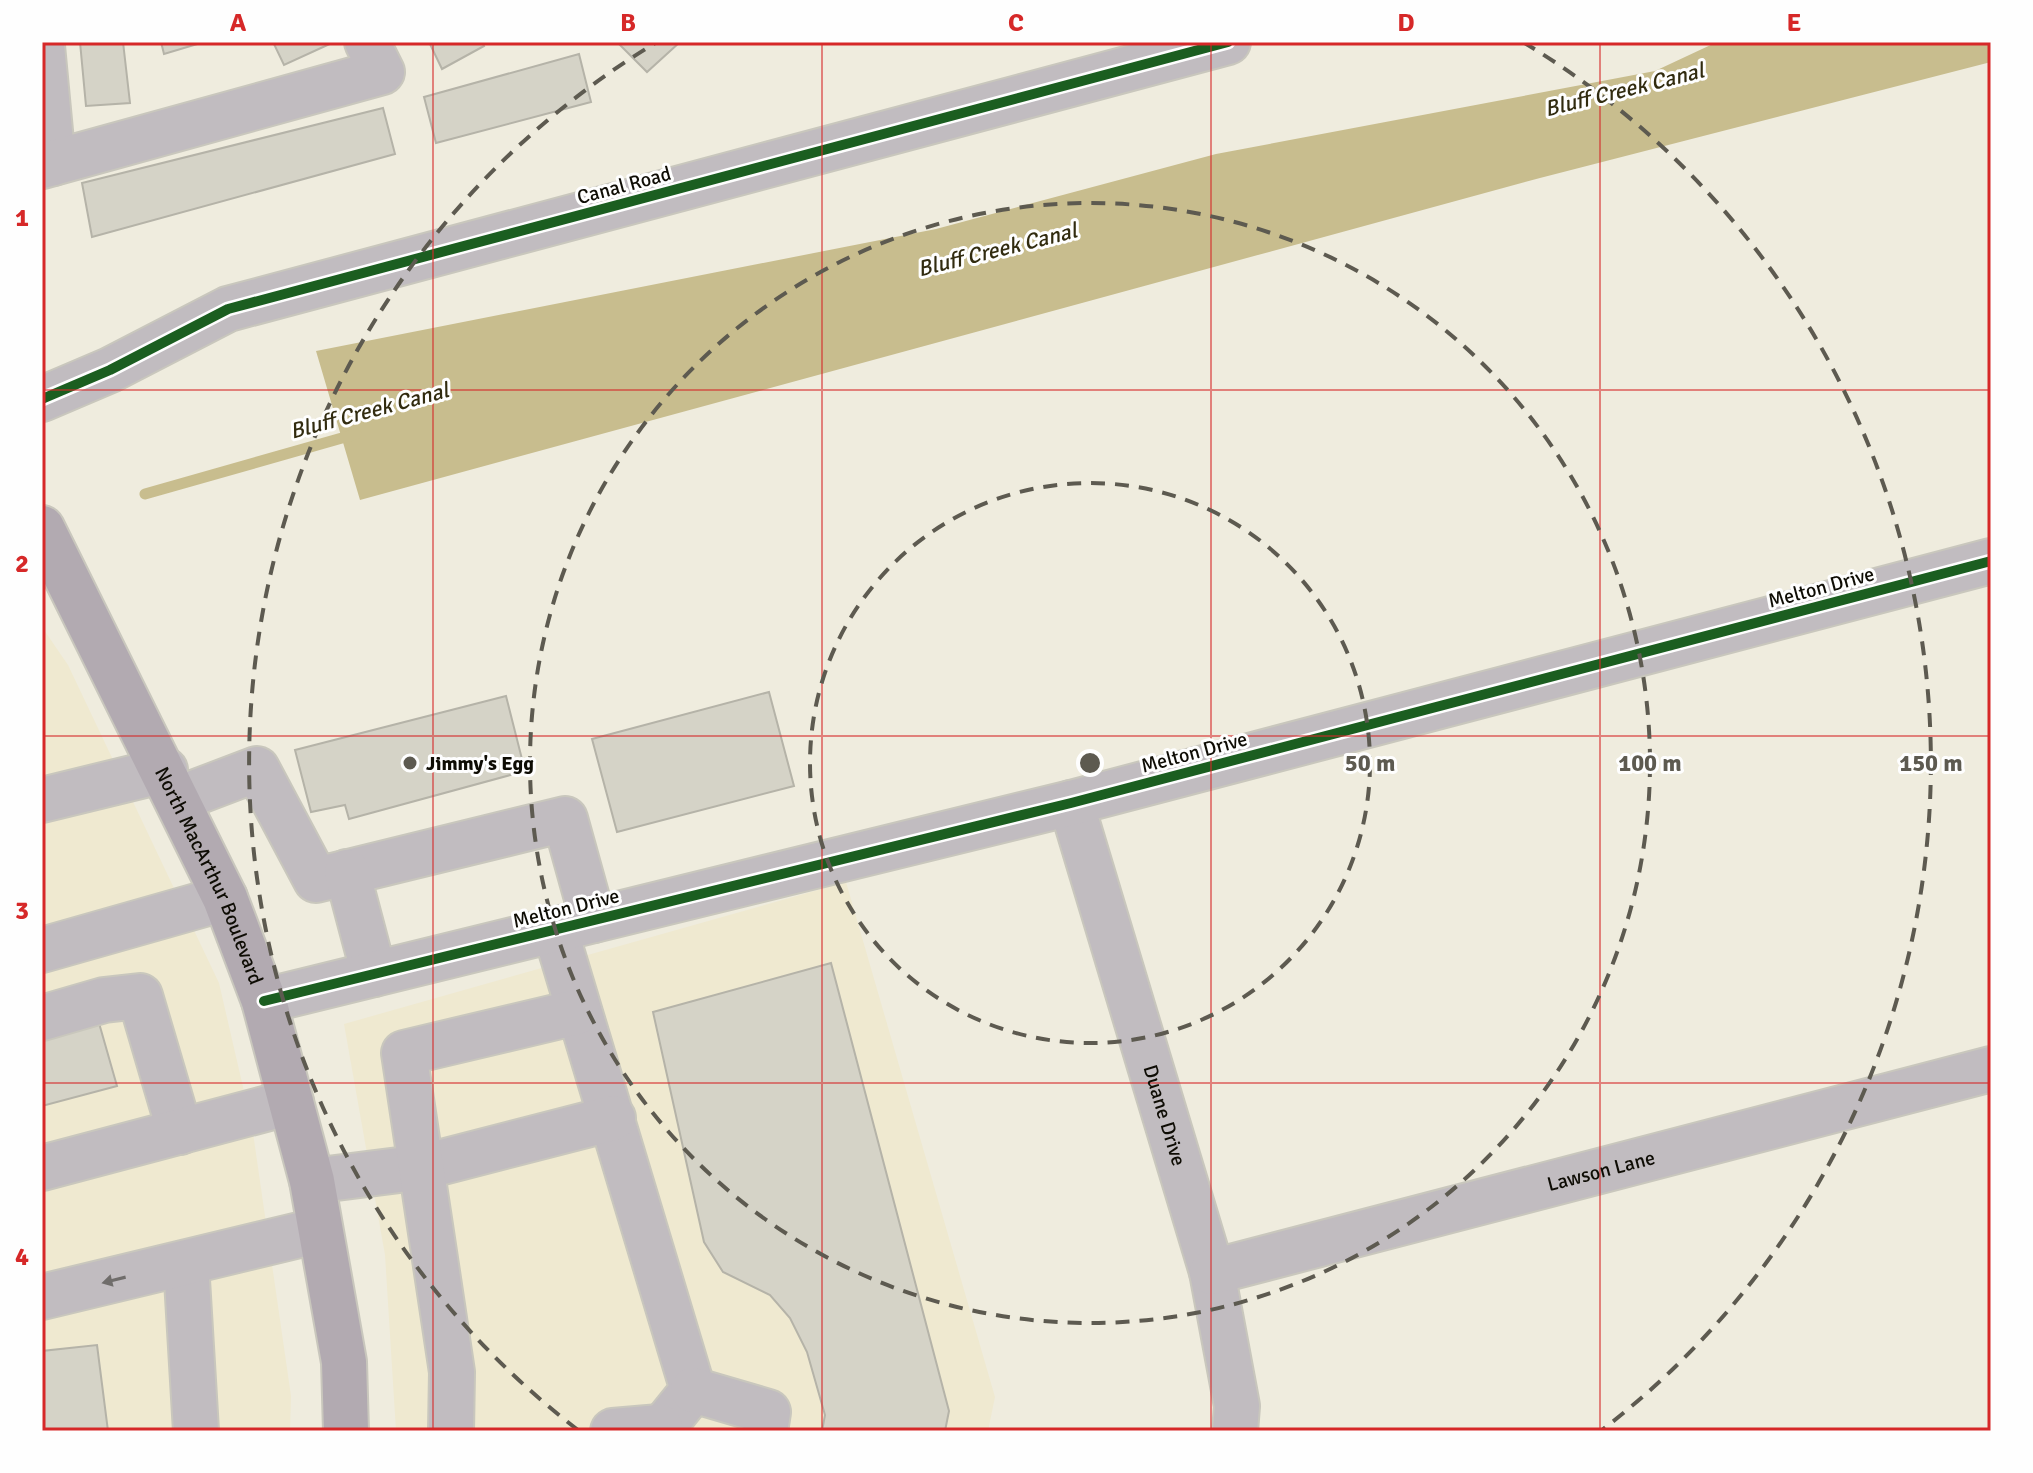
<svg xmlns="http://www.w3.org/2000/svg" width="2033" height="1473" font-family="Signika,sans-serif">
<style>
.built{fill:#efe9d0}
.water{fill:#c8bd8e}
.lines{fill:none;stroke-linecap:round;stroke-linejoin:round}
.stream{stroke:#c8bd8e;stroke-width:11}
.building{fill:#d5d3c7;stroke:#b5b3a8;stroke-width:2}
.minor-casing{stroke:#c9c7bd;stroke-width:48}
.major-casing{stroke:#c9c7bd;stroke-width:48}
.minor{stroke:#c1bcc0;stroke-width:44}
.major{stroke:#b2aab1;stroke-width:44}
.cycleway-casing{stroke:#fefefe;stroke-width:15}
.cycleway{stroke:#1b5e20;stroke-width:10}
.oneway{fill:#706d6b}
.grid{fill:none;stroke:#d62828;stroke-width:2;stroke-opacity:0.55}
.ring{fill:none;stroke:#5d5a50;stroke-width:4;stroke-dasharray:14 10}
.poi-dot{fill:#5d5a50;stroke:#fefefe;stroke-width:3}
.labels{text-anchor:middle;stroke-width:6;stroke-linejoin:round;paint-order:stroke}
.street-label{font-size:20px;fill:#0e0c04;stroke:#fefefe}
.poi-label{font-size:20px;font-weight:bold;fill:#0e0c04;stroke:#fefefe;text-anchor:start}
.water-label{font-size:22px;font-style:italic;fill:#312b0f;stroke:#fefefe}
.centre{fill:#5d5a50;stroke:#fefefe;stroke-width:4}
.ring-label{font-size:24px;text-anchor:middle;font-weight:bold;fill:#5d5a50;stroke:#fefefe;stroke-width:6;stroke-linejoin:round;paint-order:stroke}
.neatline{fill:none;stroke:#d62828;stroke-width:3}
.grid-label{font-size:26px;text-anchor:middle;font-weight:bold;fill:#d62828}
</style>
<rect width="100%" height="100%" fill="#efecde"/>
<!-- built -->
<path class="built" d="M42 627 68 665 219 983 252 1126 291 1396 290 1431H42Z
M846 882 995 1397 988 1431H396L385 1255 344 1024Z"/>
<!-- water -->
<path class="water" d="M1717 42H1991V62L1540 178 360 500 316 351 936 229 1216 154 1655 71Z"/>
<g class="lines">
<!-- stream -->
<path class="stream" d="M145 494 356 434"/>
</g>
<!-- building -->
<path class="building" d="M80 42H123L130 103 86 106Z
M161 42H204L164 54Z
M273 42H334L284 65Z
M429 42H482L484 46 442 69Z
M617 42H680L647 72Z
M579 54 591 102 436 143 424 97Z
M383 108 395 154 92 237 82 183Z
M769 692 794 786 617 832 592 739Z
M506 696 525 771 349 819 345 805 311 812 295 750Z
M831 963 949 1411 945 1431H822L825 1415 807 1352 790 1318 770 1295 723 1272 704 1242 653 1012Z
M97 1016 117 1086 42 1106V1031Z
M97 1345 108 1431H42V1351Z"/>
<g class="lines">
<!-- minor casing -->
<g class="minor-casing">
<g id="minor">
<path d="M42 46 53 163"/>
<path d="M42 166 382 72 367 42"/>
<path d="M42 399 110 370 228 309 1228 42"/>
<path d="M178 799 257 769 316 880 565 819 593 920"/>
<path d="M42 800 165 770"/>
<path id="s1" d="M1071 803 1212 1272 1237 1406 1235 1431"/>
<path d="M347 872 374 974"/>
<path d="M555 930 693 1390 660 1431"/>
<path d="M42 950 225 898"/>
<path d="M264 1001 1071 803 1991 561"/>
<path d="M42 1018 104 1000 140 996 180 1132"/>
<path d="M42 1168 291 1102"/>
<path d="M312 1181 423 1167 613 1118"/>
<path d="M186 1263 196 1431"/>
<path id="s2" d="M1212 1272 1991 1069"/>
<path d="M42 1297 320 1230"/>
<path d="M693 1390 768 1412 765 1431"/>
<path d="M451 1431 452 1372 404 1053 577 1012"/>
<path d="M613 1431 660 1427"/>
</g>
</g>
<!-- major casing -->
<g class="major-casing">
<g id="major">
<path id="s3" d="M42 528 225 898 264 1001 312 1181 344 1362 346 1431"/>
</g>
</g>
<!-- minor -->
<use href="#minor" class="minor"/>
<!-- major -->
<use href="#major" class="major"/>
<!-- cycleway casing -->
<g class="cycleway-casing">
<path id="cycleway" d="M42 399 110 370 228 309 1228 42
M264 1001 1071 803 1991 561"/>
</g>
<!-- cycleway -->
<use href="#cycleway" class="cycleway"/>
</g>
<!-- one-way arrows -->
<defs><path id="oneway-solid" d="M-6-.8H1V-3.2L6.5 0L1 3.2V.8H-6Z" transform="scale(2)"/></defs>
<use class="oneway" href="#oneway-solid" transform="translate(114 1280) rotate(166)"/>
<!-- grid -->
<path class="grid" d="M433 42V1431M822 42V1431M1211 42V1431M1600 42V1431M42 390H1991M42 736H1991M42 1083H1991"/>
<!-- distance rings -->
<g class="ring">
<circle cx="1090" cy="763" r="280"/>
<circle cx="1090" cy="763" r="560"/>
<path d="M578 1430A841 841 0 0 1 657 42M1523 42A841 841 0 0 1 1602 1430"/>
</g>
<!-- markers -->
<circle class="poi-dot" cx="410" cy="763" r="8"/>
<g class="labels">
<!-- street labels -->
<g class="street-label">
<text transform="translate(624 185) rotate(-15)" y="7">Canal Road</text>
<text transform="translate(1821 587) rotate(-15)" y="7">Melton Drive</text>
<text transform="translate(1194 752) rotate(-15)" y="7">Melton Drive</text>
<text dy="7" stroke="none"><textPath href="#s3" startOffset="386">North MacArthur Boulevard</textPath></text>
<text transform="translate(566 908) rotate(-14)" y="7">Melton Drive</text>
<text dy="7" stroke="none"><textPath href="#s1" startOffset="326">Duane Drive</textPath></text>
<text dy="7" stroke="none"><textPath href="#s2" startOffset="402">Lawson Lane</textPath></text>
</g>
<!-- poi labels -->
<g class="poi-label">
<text x="426" y="770">Jimmy's Egg</text>
</g>
<!-- water labels -->
<g class="water-label">
<text transform="translate(1624 89) rotate(-14)" y="8">Bluff Creek Canal</text>
<text transform="translate(997 249) rotate(-14)" y="8">Bluff Creek Canal</text>
<text transform="translate(369 410) rotate(-15)" y="8">Bluff Creek Canal</text>
</g>
</g>
<circle cx="1090" cy="763" r="12" class="centre"/>
<g class="ring-label">
<text x="1370" y="771">50 m</text>
<text x="1650" y="771">100 m</text>
<text x="1931" y="771">150 m</text>
</g>
<!-- border -->
<rect width="2033" height="1473" fill="none" stroke="#fefefe" stroke-width="88"/>
<rect x="44" y="44" width="1945" height="1385" class="neatline"/>
<g class="grid-label">
<text x="238" y="31">A</text>
<text x="628" y="31">B</text>
<text x="1016" y="31">C</text>
<text x="1406" y="31">D</text>
<text x="1794" y="31">E</text>
<text x="22" y="226">1</text>
<text x="22" y="572">2</text>
<text x="22" y="919">3</text>
<text x="22" y="1265">4</text>
</g>
</svg>
